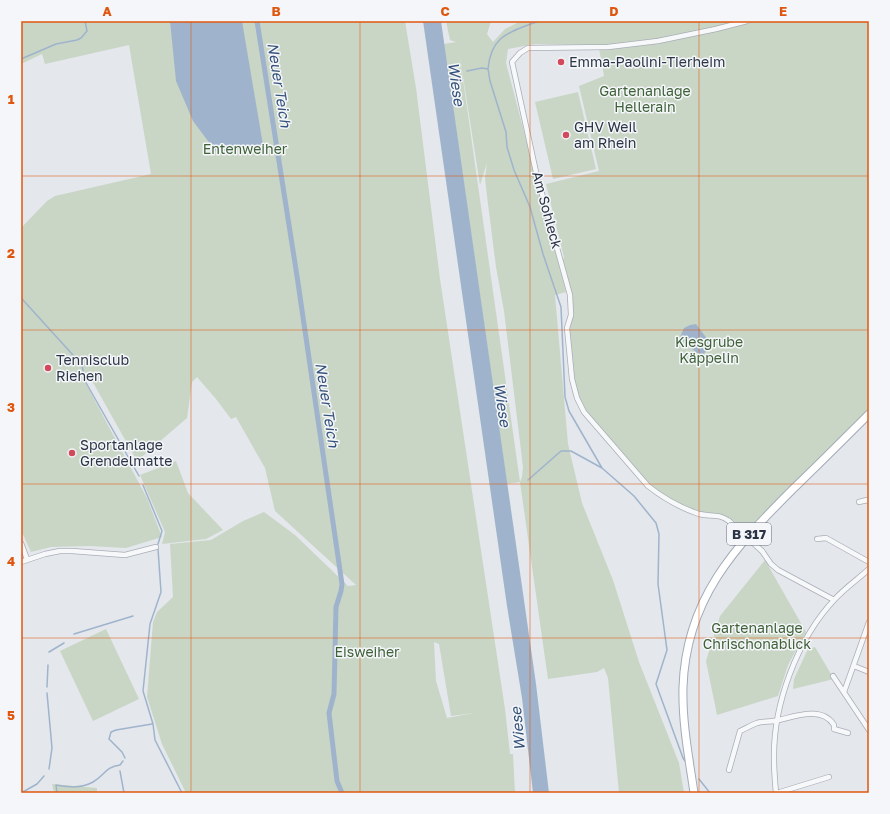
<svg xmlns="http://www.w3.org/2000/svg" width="890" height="814" font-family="'Golos Text',sans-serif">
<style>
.green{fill:#c9d6c5;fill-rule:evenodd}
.water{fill:#9fb4cc}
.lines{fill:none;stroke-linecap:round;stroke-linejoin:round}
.stream{stroke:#9fb4cc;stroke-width:1.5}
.canal{stroke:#9fb4cc;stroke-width:5}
.street-casing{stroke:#a9aeb7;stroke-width:6}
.primary-casing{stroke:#a3abb8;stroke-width:9}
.street{stroke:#f7f8fa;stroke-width:4.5}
.primary{stroke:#fff;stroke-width:7}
.street-bridge-casing{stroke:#a9aeb7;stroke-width:6;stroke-linecap:butt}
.street-bridge{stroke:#f7f8fa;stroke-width:4.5}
.grid{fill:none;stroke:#df570f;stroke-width:1;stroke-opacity:0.55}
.poi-dot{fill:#d1495b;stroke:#f4f6f9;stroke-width:1.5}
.labels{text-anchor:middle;stroke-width:3;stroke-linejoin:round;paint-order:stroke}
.shield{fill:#f4f6f9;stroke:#676e7b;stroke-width:1}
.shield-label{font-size:13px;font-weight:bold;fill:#2b3445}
.poi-label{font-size:14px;fill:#2b3445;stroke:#f4f6f9;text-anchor:start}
.park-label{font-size:14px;fill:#3f6138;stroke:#f4f6f9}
.street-label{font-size:14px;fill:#2b3445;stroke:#f4f6f9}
.water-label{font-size:15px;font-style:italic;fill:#34527a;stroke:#f4f6f9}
.neatline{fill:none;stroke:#df570f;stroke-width:1.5}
.grid-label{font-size:13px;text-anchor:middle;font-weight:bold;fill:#df570f}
</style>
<rect width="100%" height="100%" fill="#e4e7ec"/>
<!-- green -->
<path class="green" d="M21 21H405L416 88 440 279 505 709 510 754H513L515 793H186L162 744 147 697 153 622 157 612 173 597 170 544 211 540 243 521 264 512 295 535 348 586 356 585 275 511 265 468 236 417 231 419 216 399 197 377 192 382 187 418 137 461 91 379 79 371 147 498 162 537 126 548 89 546 51 547 31 552 21 530V228L47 201 55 196 151 174 129 45 45 64 42 54 21 64ZM434 642 439 644 451 716 474 713 447 718 436 681Z
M446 21H491L487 34 493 42 505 29 521 21H869V409L748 531 731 519 729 521 706 515 659 495 584 412 572 379 567 334 571 308 561 260H563L564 257 546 184 599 171 579 86 604 76 599 48 608 45 535 44 508 49 506 63 566 292 555 295 568 444 582 503 613 580 639 662 679 763 684 793H619L608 678 604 668 597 672 548 679 520 482 507 484 444 44 456 42 450 40ZM459 51 480 185 487 163 485 178 487 196 496 267 504 311 523 467 522 477 520 482Z
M578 92 596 169 553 179 535 102Z
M176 461 188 493 223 530 206 539 162 544 165 532 140 475Z
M765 560 806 632 788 665 778 696 717 715 706 661 720 616Z
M106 629 139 699 93 721 60 651Z
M815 647 834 679 793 689 794 679 808 649Z
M52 784 97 788V793H54Z"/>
<!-- water -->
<path class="water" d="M170 21H242L263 145 217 153 193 121 176 81Z
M423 21H441L536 684 549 793H533L522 698 507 606Z
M696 324 708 340 706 351 703 355H700L688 346 680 337 684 328 690 325Z"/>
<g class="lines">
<!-- stream -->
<path class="stream" d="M21 59 56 44 77 40 81 38 87 31 85 21
M488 69C491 34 511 32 539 21
M467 71 482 68 488 69 490 81 506 132 507 147 514 170 530 207 543 254 561 307 565 397 569 411 602 468
M21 296 23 300 82 365 85 381 139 476
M528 480 561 451H571L602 468 634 496 656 523 659 534 658 584 667 650 656 684 683 758 685 761
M143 485 162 531 158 544
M158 549 161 592 150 624 143 691 153 724 155 740 182 793
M74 634 133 616
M49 652 64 643
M47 687 48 665
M47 693 52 748 49 769
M125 758 122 752 109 739 111 732 116 730 152 724
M120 771 124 793
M699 779 710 793
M21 793 37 784 44 776
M57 793 56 785C69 787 80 789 93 782 105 775 105 767 120 765L123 761"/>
<!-- canal -->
<path class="canal" d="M257 21 297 276 342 584 341 591 336 607 334 694 329 713 337 781 342 793"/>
<!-- street casing -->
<g class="street-casing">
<path id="street" d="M859 502 867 500 869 502
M729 521C718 513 711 517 699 514 681 508 662 497 648 486L584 412 577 398 572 379 569 348 567 328 571 315 570 295 536 172 512 62 520 53 528 48 608 47 658 41 716 29 747 21
M817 539 826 538 869 562
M21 543 27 559
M762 551 771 564 778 570 834 600
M21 562 45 554 60 551H72L125 555 156 547
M854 666 869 672
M833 676 869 730
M844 692 869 622
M729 770 740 731C745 729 751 725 757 723 764 721 772 722 779 720 796 716 822 706 834 725V729L848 733
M776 793C775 782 774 770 774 759 773 705 797 639 835 599 845 588 858 579 869 569
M777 793 829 777"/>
</g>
<!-- primary casing -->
<g class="primary-casing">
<path id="primary" d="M694 793C689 758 682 723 683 687 686 599 734 548 793 489 819 464 844 439 869 414"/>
</g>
<!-- street -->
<use href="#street" class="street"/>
<!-- primary -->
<use href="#primary" class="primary"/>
<!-- street-bridge casing -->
<g class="street-bridge-casing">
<path id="street-bridge" d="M729 521 762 551"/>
</g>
<!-- street-bridge -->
<use href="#street-bridge" class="street-bridge"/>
</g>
<!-- grid -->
<path class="grid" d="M191 21V793M360 21V793M530 21V793M699 21V793M21 176H869M21 330H869M21 484H869M21 638H869"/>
<!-- markers -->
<g class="poi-dot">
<circle cx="561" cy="62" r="4"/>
<circle cx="566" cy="135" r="4"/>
<circle cx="48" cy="368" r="4"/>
<circle cx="72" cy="453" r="4"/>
</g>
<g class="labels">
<!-- shield labels -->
<rect class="shield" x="727" y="523" width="44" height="22" rx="3"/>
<g class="shield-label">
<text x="749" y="539">B 317</text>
</g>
<!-- poi labels -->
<g class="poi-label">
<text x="569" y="67">Emma-Paolini-Tierheim</text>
<text x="574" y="132">GHV Weil<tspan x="574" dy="16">am Rhein</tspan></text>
<text x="56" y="365">Tennisclub<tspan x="56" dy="16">Riehen</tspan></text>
<text x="80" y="450">Sportanlage<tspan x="80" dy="16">Grendelmatte</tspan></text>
</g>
<!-- park labels -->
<g class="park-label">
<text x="645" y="96">Gartenanlage<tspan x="645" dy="16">Hellerain</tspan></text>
<text x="245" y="154">Entenweiher</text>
<text x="709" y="347">Kiesgrube<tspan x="709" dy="16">Käppelin</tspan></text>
<text x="757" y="633">Gartenanlage<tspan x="757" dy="16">Chrischonablick</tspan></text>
<text x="367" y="657">Eisweiher</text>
</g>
<!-- street labels -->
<g class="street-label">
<text transform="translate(547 210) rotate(75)" y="5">Am Sohleck</text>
</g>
<!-- water labels -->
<g class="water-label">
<text transform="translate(456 84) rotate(82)" y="5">Wiese</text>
<text transform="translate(279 85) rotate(81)" y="5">Neuer Teich</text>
<text transform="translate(327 405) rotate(81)" y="5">Neuer Teich</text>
<text transform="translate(502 405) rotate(82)" y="5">Wiese</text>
<text transform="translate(518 729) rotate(-95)" y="5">Wiese</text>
</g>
</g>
<!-- border -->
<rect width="890" height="814" fill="none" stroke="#f4f6f9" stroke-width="44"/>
<rect x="22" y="22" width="846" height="770" class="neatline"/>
<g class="grid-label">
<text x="107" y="16">A</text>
<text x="276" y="16">B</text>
<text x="445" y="16">C</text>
<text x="614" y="16">D</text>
<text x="783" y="16">E</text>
<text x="11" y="104">1</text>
<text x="11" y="258">2</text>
<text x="11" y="412">3</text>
<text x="11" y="566">4</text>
<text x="11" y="720">5</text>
</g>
</svg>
